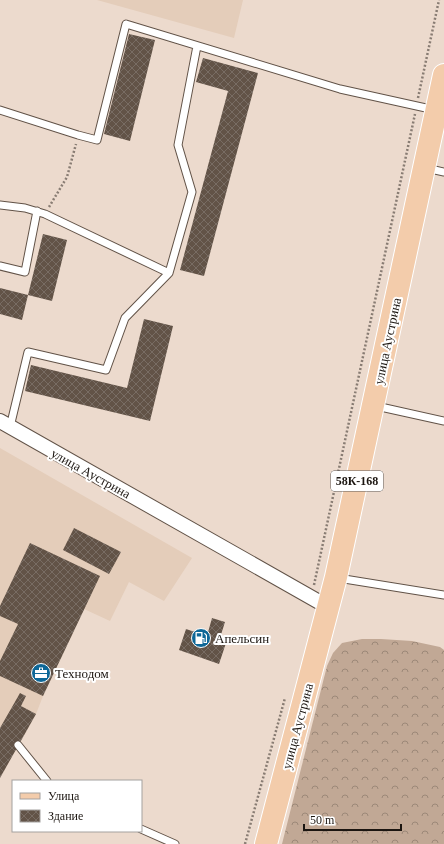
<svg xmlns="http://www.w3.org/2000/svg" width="444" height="844" font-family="Georgia,serif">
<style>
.built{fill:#e4cdba}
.forest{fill:url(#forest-crowns)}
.building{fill:url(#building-cross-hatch)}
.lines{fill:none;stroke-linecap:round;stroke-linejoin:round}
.service-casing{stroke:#615247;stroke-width:9}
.minor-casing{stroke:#615247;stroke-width:16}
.primary-casing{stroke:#fff;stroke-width:24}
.path{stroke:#887c73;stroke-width:2.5;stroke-dasharray:2 2;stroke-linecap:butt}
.service{stroke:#fff;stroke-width:7}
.minor{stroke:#fff;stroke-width:14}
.primary{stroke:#f3ccab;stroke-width:22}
.labels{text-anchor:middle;stroke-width:4;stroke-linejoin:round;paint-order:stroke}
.shield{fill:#fff;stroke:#5f5b58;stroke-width:1}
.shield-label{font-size:12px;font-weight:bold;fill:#1b1510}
.street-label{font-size:13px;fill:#1b1510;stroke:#fff}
.poi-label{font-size:13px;fill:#1b1510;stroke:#fff;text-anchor:start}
</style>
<defs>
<pattern id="forest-crowns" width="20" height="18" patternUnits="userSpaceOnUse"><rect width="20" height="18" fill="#c1a895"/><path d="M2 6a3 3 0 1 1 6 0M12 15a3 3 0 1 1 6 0" fill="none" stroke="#9c8878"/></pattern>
<pattern id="building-cross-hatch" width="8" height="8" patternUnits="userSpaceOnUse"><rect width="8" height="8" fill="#625347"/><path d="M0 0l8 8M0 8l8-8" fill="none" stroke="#786c63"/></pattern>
</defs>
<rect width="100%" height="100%" fill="#ecdacd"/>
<!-- built -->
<path class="built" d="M97 0H243L234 38Z
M0 448 192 558 164 601 129 582 110 621 84 609 43 696 36 714 0 778Z"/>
<!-- forest -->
<path class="forest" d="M362 639H381L412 641 440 647 444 650V844H282L327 666 333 653 342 643Z"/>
<!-- building -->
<path class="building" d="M129 34 155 40 130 141 104 134Z
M203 58 258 73 204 276 180 270 228 91 196 82Z
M43 234 67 240 52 301 28 295Z
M0 288 28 295 22 320 0 314Z
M144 319 173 326 150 421 25 391 31 365 127 388Z
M74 528 121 552 109 574 63 550Z
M30 543 100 576 43 696 0 676V661L18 624 0 616V606Z
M212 618 225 622 219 641 226 643 219 664 179 650 186 629 207 636Z
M20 693 26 696 21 706 36 714 0 778V728Z"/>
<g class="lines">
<!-- service casing -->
<g class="service-casing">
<path id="service" d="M0 110 78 135 97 140 126 24 340 89 435 110
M426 168 444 172
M0 205 25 208 45 214 169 273
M0 266 25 272 37 211
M376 406 444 421
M10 427 28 352 106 370 125 318 169 273 192 192 178 145 197 46
M338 578 444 595
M18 745 47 781
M141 829 175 844"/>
</g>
<!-- minor casing -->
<g class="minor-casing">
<path id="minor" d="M0 421 328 607"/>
</g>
<!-- primary casing -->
<g class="primary-casing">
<path id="primary" d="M266 844 336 577 444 75"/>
</g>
<!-- path -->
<path class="path" d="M418 98 439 0
M49 207 67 177 76 144
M314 585 415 114
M245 844 285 698"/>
<!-- service -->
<use href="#service" class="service"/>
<!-- minor -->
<use href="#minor" class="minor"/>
<!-- primary -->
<use href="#primary" class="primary"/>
</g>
<!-- icons -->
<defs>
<g id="fuel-disc" transform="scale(1)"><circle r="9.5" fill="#0e6797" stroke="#fff"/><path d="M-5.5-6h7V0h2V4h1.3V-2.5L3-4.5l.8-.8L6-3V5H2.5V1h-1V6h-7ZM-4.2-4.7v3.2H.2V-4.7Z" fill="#fff"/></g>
<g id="office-disc" transform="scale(1)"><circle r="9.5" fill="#0e6797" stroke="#fff"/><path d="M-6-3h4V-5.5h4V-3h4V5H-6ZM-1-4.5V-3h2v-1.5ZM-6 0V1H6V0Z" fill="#fff"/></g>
</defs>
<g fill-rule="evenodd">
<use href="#fuel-disc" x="201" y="638"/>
<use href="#office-disc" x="41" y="673"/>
</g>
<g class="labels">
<!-- shield labels -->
<rect class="shield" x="331" y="471" width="52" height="20" rx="3"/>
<g class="shield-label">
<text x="357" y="485">58К-168</text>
</g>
<!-- street labels -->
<g class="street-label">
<text transform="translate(387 341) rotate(-78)" y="5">улица Аустрина</text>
<text transform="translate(91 473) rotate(29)" y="5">улица Аустрина</text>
<text transform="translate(297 726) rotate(-75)" y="5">улица Аустрина</text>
</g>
<!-- poi labels -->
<g class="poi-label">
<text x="215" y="643">Апельсин</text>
<text x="55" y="678">Технодом</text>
</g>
</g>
<!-- legend -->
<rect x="12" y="780" width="130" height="52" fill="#ffffff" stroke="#a4a19f"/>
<rect x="20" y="793" width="20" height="6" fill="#f3ccab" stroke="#a4a19f"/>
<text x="48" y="800" font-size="12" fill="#1b1510">Улица</text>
<rect x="20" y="810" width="20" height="12" fill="url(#building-cross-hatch)" stroke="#a4a19f"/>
<text x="48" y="820" font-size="12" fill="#1b1510">Здание</text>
<!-- scale -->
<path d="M304 824v6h97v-6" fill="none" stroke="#1b1510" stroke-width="2"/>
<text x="310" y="824" font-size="12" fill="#1b1510" stroke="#ffffff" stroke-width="3" paint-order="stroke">50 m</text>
</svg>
